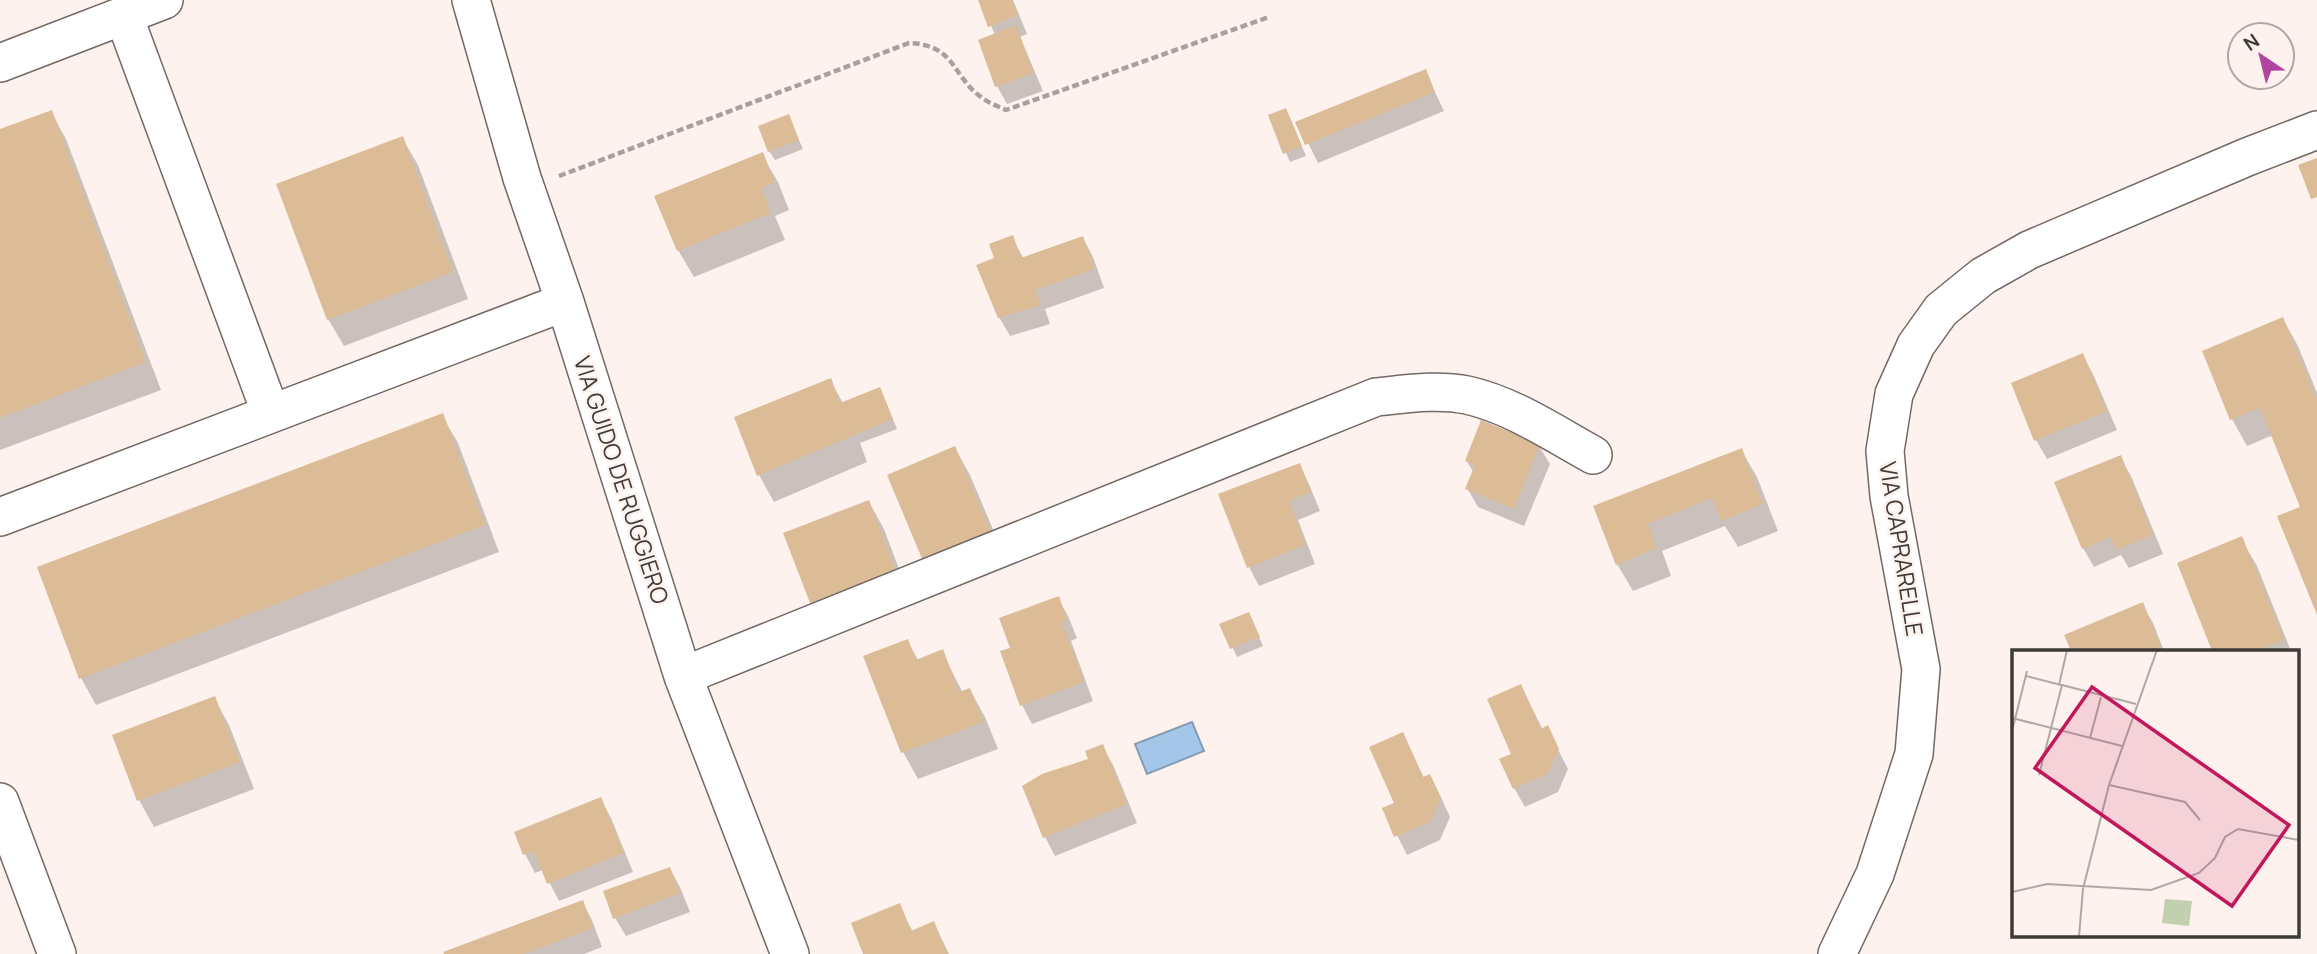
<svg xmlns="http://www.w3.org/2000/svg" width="2317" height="954" font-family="Manrope,sans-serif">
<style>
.water{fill:#a4c7e9;stroke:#859db4;stroke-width:2}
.shadow{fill:#0003}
.building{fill:#dcbb97}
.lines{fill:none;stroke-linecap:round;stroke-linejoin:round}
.minor-casing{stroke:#726965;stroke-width:40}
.path{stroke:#a8a09c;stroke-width:4.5;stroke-dasharray:7 3.5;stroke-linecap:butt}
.minor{stroke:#fff;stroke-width:37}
.labels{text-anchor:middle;stroke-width:5;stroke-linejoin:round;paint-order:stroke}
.street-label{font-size:23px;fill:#3e3a38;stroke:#fdf2ed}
.inset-road{fill:none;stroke:#b1a8a5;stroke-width:2}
.view{fill:#c2185b;fill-opacity:0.15;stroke:#c2185b;stroke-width:3.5}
.inset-edge{fill:none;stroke:#3e3a38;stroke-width:3.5}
</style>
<rect width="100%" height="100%" fill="#fdf2ed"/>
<!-- water -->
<path class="water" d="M1192 722 1204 751 1147 774 1135 744Z"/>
<!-- shadow -->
<path class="shadow" d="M980 0H1013L1027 34 1020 37 1043 91 1007 104 997 86 995 35Z
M1425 71 1444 111 1318 163 1298 123Z
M1286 110 1306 156 1290 162 1270 116Z
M51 112 66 139 161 390 0 450V131Z
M788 116 803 149 775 160 769 151Z
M402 138 418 165 468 299 344 346 328 319Z
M762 155 778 182 789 210 775 216 785 240 694 277 678 250Z
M1012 238 1024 259 1083 238 1093 257 1104 288 1045 309 1050 324 1010 336 999 317 996 259Z
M2283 319 2298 346 2317 393V610L2303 507 2273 435 2247 446 2232 419Z
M2083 356 2093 374 2117 430 2047 459 2036 440 2013 384Z
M830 380 843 403 884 398 897 429 860 443 867 462 774 502 759 475Z
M442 416 458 443 499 552 96 705 81 678Z
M1539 446 1550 464 1524 526 1478 507 1467 488 1474 473 1466 460Z
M955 448 970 475 1006 560 941 587Z
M1741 450 1757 477 1778 531 1738 547 1725 526 1662 551 1671 576 1633 591 1617 564 1595 507Z
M2120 457 2131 476 2163 554 2129 568 2121 555 2094 567 2083 548Z
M1299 465 1309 484 1320 511 1298 520 1315 564 1259 586 1249 567Z
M869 502 884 529 910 598 827 630 811 603 785 534Z
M2241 539 2257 566 2291 651H2214L2179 564Z
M1058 598 1068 616 1077 638 1071 641 1093 701 1032 724 1022 705 1012 649Z
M2142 604 2153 623 2164 651H2073L2066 636Z
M1253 623 1263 646 1237 657 1222 625Z
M907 641 919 661 942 652 963 693 970 690 985 717 998 749 918 779 903 752 866 657Z
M1521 686 1543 730 1547 728 1568 769 1558 792 1525 807 1514 788Z
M214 698 229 725 254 789 154 827 139 800Z
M1403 734 1424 778 1430 776 1440 795 1450 817 1440 840 1407 855 1384 809 1396 804Z
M1102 746 1113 765 1137 823 1055 856 1045 837 1024 787 1090 760Z
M601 800 611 818 633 872 559 901 543 870 535 873 525 854Z
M670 869 680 887 690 912 626 936 615 918Z
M582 902 592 920 602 947 584 954H446Z
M899 905 913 932 934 923 949 954H865Z"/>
<!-- building -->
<path class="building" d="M978 0H1012L1018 15 988 27Z
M1016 25 1034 73 995 87 978 40Z
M1426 69 1435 92 1305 145 1295 122Z
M1286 108 1302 146 1283 154 1268 115Z
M52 110 146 362 0 418V129Z
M789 114 799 140 768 152 758 126Z
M403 136 453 272 327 320 276 184Z
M763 152 775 183 761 188 771 213 677 251 654 196Z
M2317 158V197L2311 199 2298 165Z
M1013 235 1021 258 1083 236 1095 269 1035 290 1041 305 998 318 976 265 994 258 989 244Z
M2283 317 2317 400V615L2277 516 2300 507 2260 408 2230 420 2202 351Z
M2083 353 2107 411 2034 441 2011 383Z
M831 378 840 403 880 387 893 419 757 476 734 417Z
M443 413 485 525 79 679 37 567Z
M1481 420 1540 444 1514 509 1465 489 1475 465 1465 461Z
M955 446 991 532 923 561 887 475Z
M1742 448 1763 504 1721 521 1712 498 1648 524 1657 548 1616 565 1593 506Z
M2121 455 2153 535 2116 550 2111 537 2082 549 2054 482Z
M1300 463 1311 492 1289 501 1306 545 1247 568 1218 494Z
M869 500 896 571 810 603 783 533Z
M2242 536 2284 640 2258 651H2212L2177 563Z
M1059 596 1067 620 1062 622 1084 682 1020 706 1000 651 1010 648 999 618Z
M2143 602 2162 651H2071L2064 635Z
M1249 612 1260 637 1230 649 1219 624Z
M908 639 916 660 943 649 959 692 970 688 984 722 901 753 863 656Z
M1521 684 1541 729 1548 725 1559 749 1547 774 1513 789 1499 759 1511 754 1487 699Z
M215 696 240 762 137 801 112 735Z
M1403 732 1423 777 1430 774 1441 798 1430 822 1394 837 1382 808 1394 803 1369 747Z
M1103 744 1127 804 1043 838 1022 786 1042 774 1088 759 1085 751Z
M601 797 624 853 547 884 534 851 523 855 514 832Z
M670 867 680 893 613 919 603 891Z
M583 900 593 928 524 954H444L443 952Z
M900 903 911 931 934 921 947 954H863L851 923Z"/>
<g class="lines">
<!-- minor casing -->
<g class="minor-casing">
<path id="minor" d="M471 0 522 178 565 302 683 676 790 954
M129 30 271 414
M0 63 164 0
M0 517 565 302
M683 676 1376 397C1406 394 1437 389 1467 395 1512 405 1553 433 1593 455
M0 802 57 954
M1837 954 1875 874 1914 754 1921 669 1889 496 1885 451 1894 394 1916 345 1941 310 1983 276 2029 250 2247 157 2317 130"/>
</g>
<!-- path -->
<path class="path" d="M559 176 909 43C956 45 951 75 981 97 988 103 998 106 1006 110L1269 17"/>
<!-- minor -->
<use href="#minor" class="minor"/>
</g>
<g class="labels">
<!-- street labels -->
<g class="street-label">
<text transform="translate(621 480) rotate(72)" y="8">VIA GUIDO DE RUGGIERO</text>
<text transform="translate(1901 549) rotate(81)" y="8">VIA CAPRARELLE</text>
</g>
</g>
<!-- overview -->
<g transform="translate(2012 650)">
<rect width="287" height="287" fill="#fdf2ed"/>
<path d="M153 249 180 251 177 276 150 273Z" fill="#c1d0ae"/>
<path class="inset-road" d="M14 26 49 35M47 35 55 0M0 68 110 96M0 81 15 21M78 88 89 47M27 125 50 35 124 54M97 135 173 152 188 170M0 242 35 234 139 240 187 223 203 208 213 187 226 179 287 190M67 287 71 239 97 135 145 0M104 287H131"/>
<path class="view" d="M80 37 277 175 220 256 23 118Z"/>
<rect width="287" height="287" class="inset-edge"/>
</g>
<!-- north arrow -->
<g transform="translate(2261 56) rotate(325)"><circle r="33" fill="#fdf2ed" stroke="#b1a8a5" stroke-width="2"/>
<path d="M0-5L12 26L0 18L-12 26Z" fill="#b243a0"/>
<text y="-10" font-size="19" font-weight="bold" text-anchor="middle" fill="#3e3a38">N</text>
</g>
</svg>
